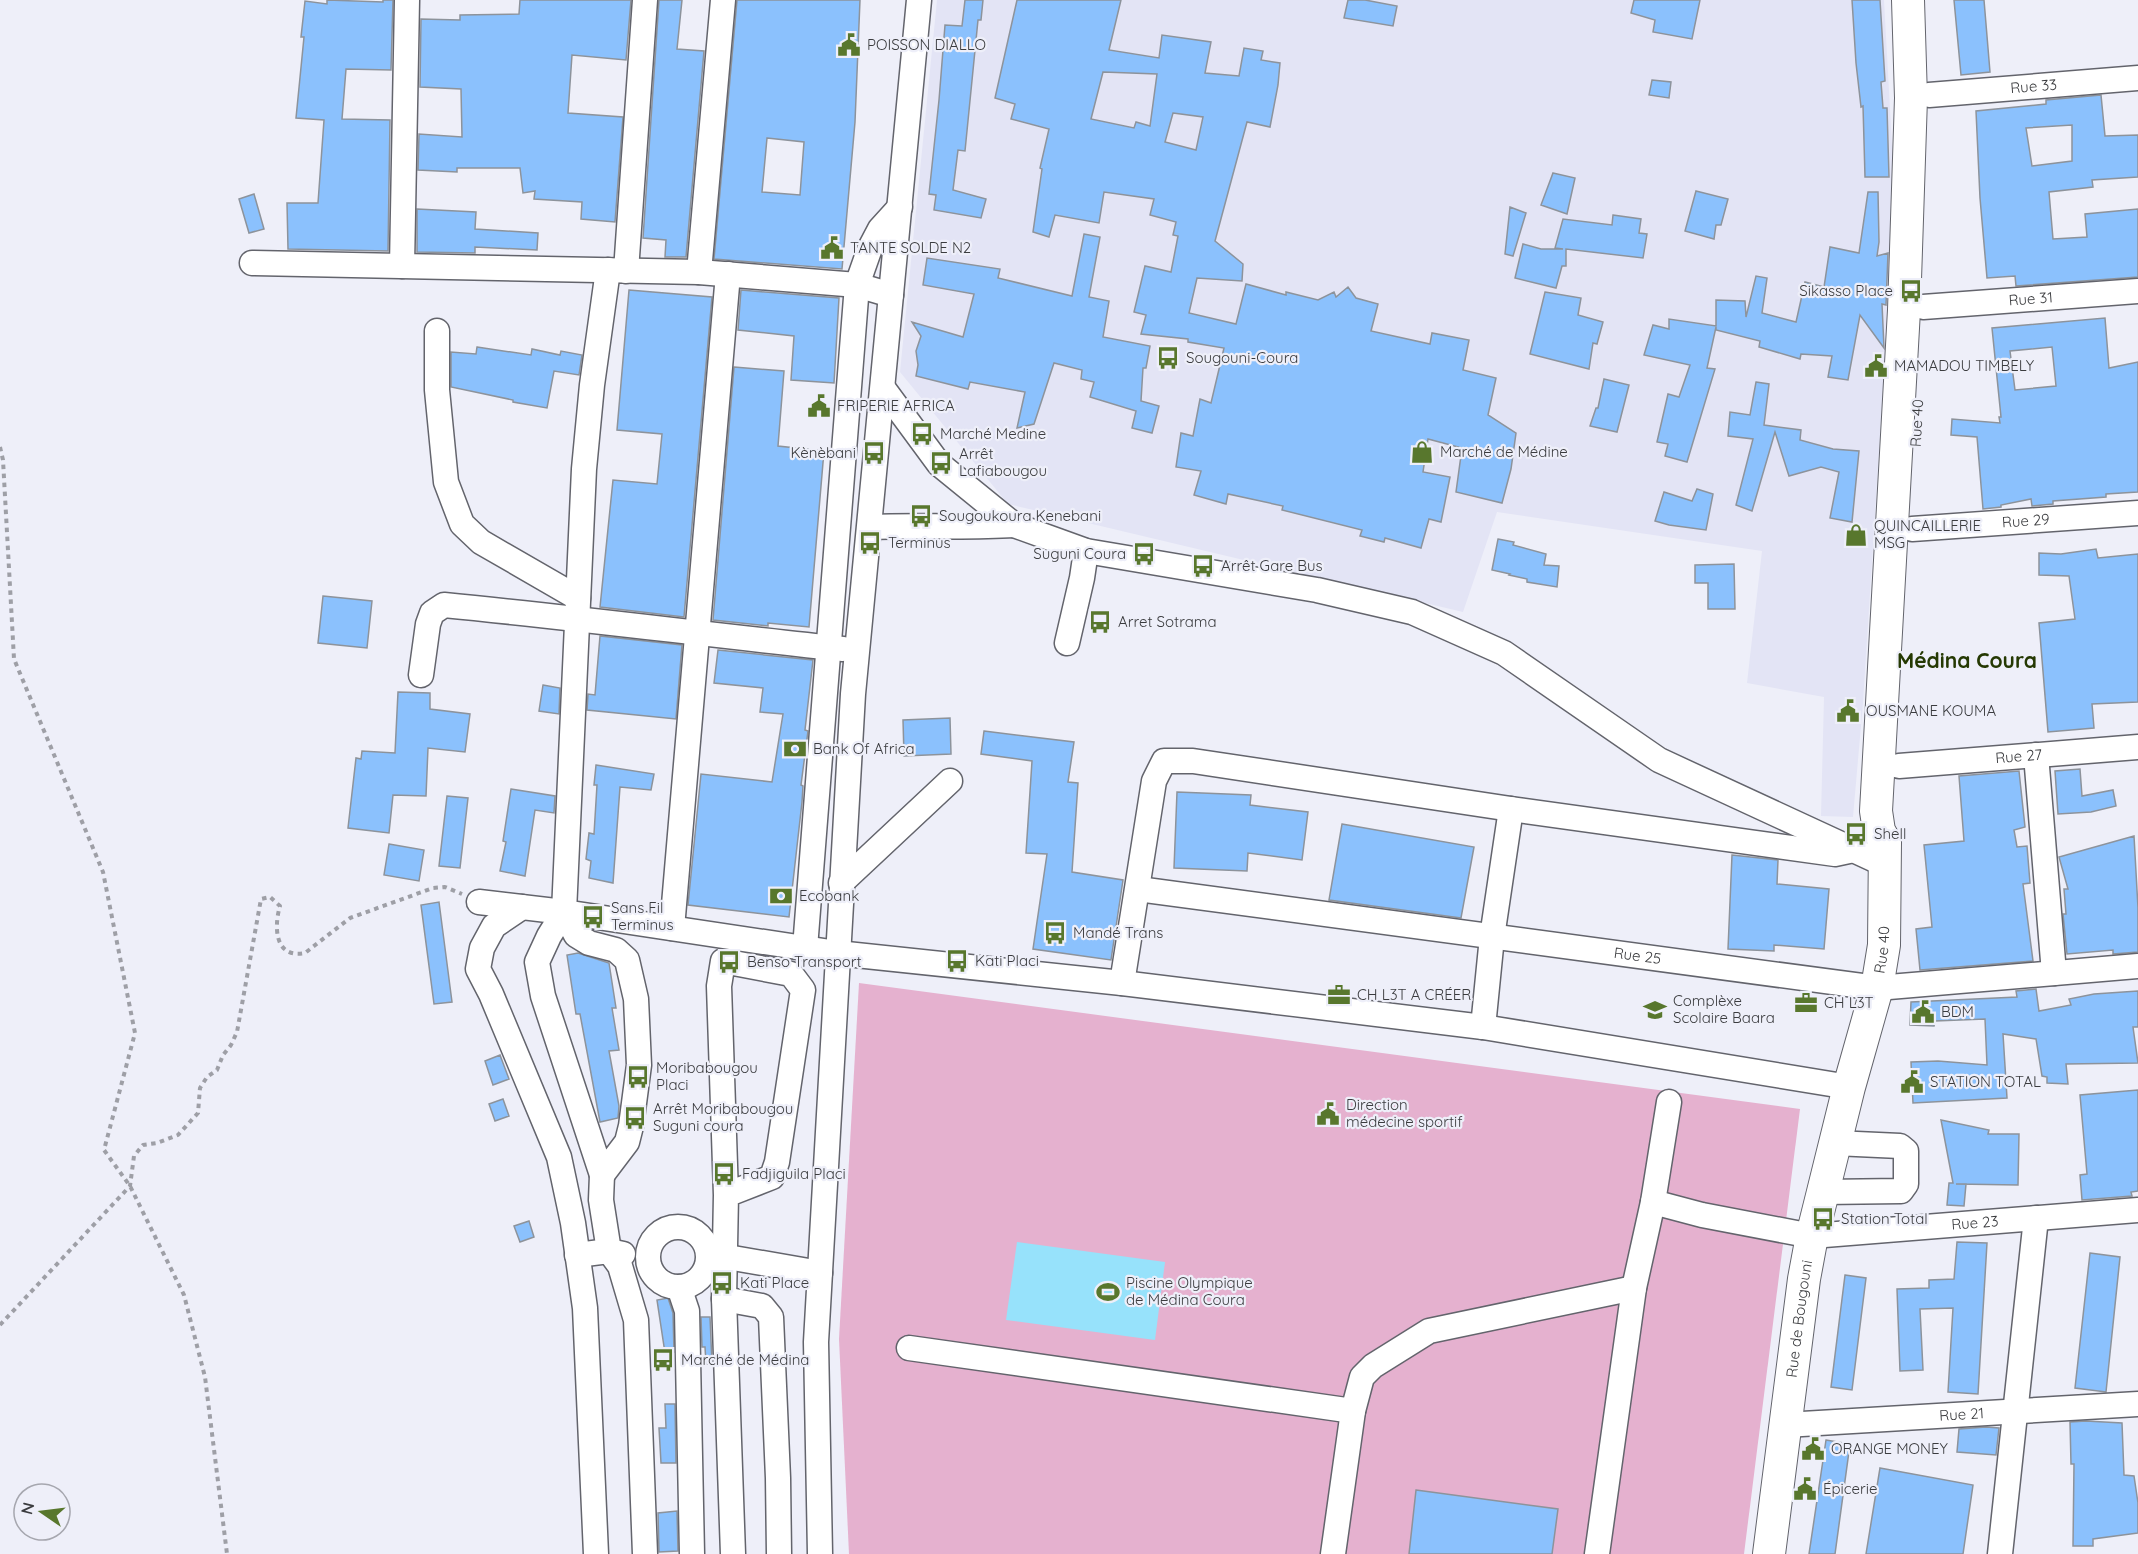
<svg xmlns="http://www.w3.org/2000/svg" width="2138" height="1554" font-family="Quicksand,sans-serif">
<style>
.built{fill:#e3e4f5}
.green{fill:#e5b1cf}
.water{fill:#97e2fb}
.building{fill:#8bc1fd;stroke:#8d939b;stroke-width:1.5;fill-rule:evenodd}
.lines{fill:none;stroke-linecap:round;stroke-linejoin:round}
.minor-casing{stroke:#63646c;stroke-width:27}
.major-casing{stroke:#63646c;stroke-width:34}
.path{stroke:#9e9fa6;stroke-width:4;stroke-dasharray:4.5 4.5;stroke-linecap:butt}
.minor{stroke:#fff;stroke-width:24}
.major{stroke:#fff;stroke-width:32}
.labels{text-anchor:middle;stroke-width:4.5;stroke-linejoin:round;paint-order:stroke}
.poi-label{font-size:15px;fill:#3b3c3f;stroke:#eeeff9;text-anchor:start}
.street-label{font-size:15px;fill:#3b3c3f;stroke:#eeeff9}
.district-label{font-size:21px;font-weight:bold;fill:#253903;stroke:#eeeff9}
</style>
<rect width="100%" height="100%" fill="#eeeff9"/>
<!-- built -->
<path class="built" d="M937 0H1884L1895 200 1863 703 1853 817 1821 816 1824 697 1747 683 1762 551 1497 512 1463 612 1008 504 900 372Z"/>
<!-- green -->
<path class="green" d="M859 983 1800 1109 1744 1554H849L839 1339Z"/>
<!-- water -->
<path class="water" d="M1017 1242 1165 1262 1155 1340 1006 1320Z"/>
<!-- building -->
<path class="building" d="M327 0 383 2V0H393L391 70 346 69 342 119 390 120 388 251 288 249 287 203H318L324 120 296 118 304 37H301L305 1 327 4Z
M520 0H631L626 60 572 55 568 113 623 117 615 222 581 219 582 202 534 199 535 191 523 193 520 168H457V172L418 170 419 134 462 137 461 89 420 87 421 19 460 20V15L519 14Z
M659 0H682L677 49 704 51 686 257H665L666 240 643 238Z
M737 0H860L855 122 842 269 714 259ZM767 138 804 142 800 195 762 192Z
M965 0H983L981 20H978L965 151 958 150 953 190 986 199 981 218 934 210 936 195 929 194 939 100 945 25 962 26Z
M1017 0H1121L1109 50 1159 58 1162 35 1211 42 1205 73 1239 76 1244 48 1263 51 1261 60 1280 63 1278 85 1270 127 1247 122 1215 241 1243 264 1242 281 1197 278 1189 313 1236 324 1246 284 1286 295V292L1318 300 1334 292 1336 297 1348 287 1356 298 1378 304 1371 331 1430 344 1432 333 1469 340 1463 370 1496 378 1488 415 1516 433 1511 469 1502 503 1456 492 1462 448 1428 439 1423 472 1450 477 1441 522 1429 519 1421 548 1385 538 1384 542 1360 536 1362 530 1282 510 1283 506 1228 494 1226 504 1194 495 1201 471 1176 467 1181 433 1193 436 1200 399 1211 403 1224 348 1188 342V339L1141 334 1146 315 1134 312 1145 266 1171 272 1178 236 1173 235 1176 222 1150 215 1154 199 1104 192 1099 223 1055 215 1049 237 1033 232 1042 169 1040 168 1049 129 1011 119 1015 104 995 98ZM1103 72 1157 74 1150 126 1136 122 1134 128 1091 119ZM1173 113 1203 117 1196 150 1165 142Z
M1348 0H1365L1397 6 1393 26 1344 18Z
M1634 0H1700L1692 39 1653 32 1655 20 1631 13Z
M1852 0H1880L1885 81 1881 82 1883 108H1887L1889 177H1865L1863 106 1861 107 1856 63Z
M1954 0H1984L1990 72 1961 75Z
M1652 80 1671 82 1669 98 1649 95Z
M2101 95 2105 136 2138 135V177L2092 180 2093 187 2049 192 2053 239 2087 237 2085 214 2138 209V277L2016 286 2015 276 1987 278 1980 198 1976 111 2046 104V100ZM2072 125V161L2032 166 2026 128Z
M1553 173 1575 178 1567 214 1541 205Z
M1696 191 1728 199 1721 225H1716L1714 239 1685 231Z
M1868 192H1878L1879 242 1877 256 1888 253 1886 305 1882 304 1884 348 1860 315 1848 380 1828 377 1832 356 1801 354 1800 359 1759 347 1760 341 1716 330V327L1707 368 1715 369 1687 462 1665 456 1668 444 1657 442 1668 394 1679 397 1690 365 1644 355 1653 325 1669 329V319L1716 326V300L1745 301 1746 317 1756 276 1767 278 1762 313 1796 322 1805 282 1824 287 1830 247 1859 253Z
M254 194 264 229 249 233 239 199Z
M1510 207 1526 213 1513 256 1505 254Z
M417 209 476 212 475 229 538 233 537 250 475 247V253L417 252Z
M1613 215 1641 219 1639 233 1647 234 1643 258 1566 249V266H1562L1556 288 1515 278 1523 244 1541 249H1563L1555 248 1563 219 1612 225Z
M1084 234 1100 237 1089 297 1109 301 1103 337 1150 346 1146 368H1143L1141 401 1159 406 1152 433 1132 428 1136 411 1090 397 1094 382 1081 379 1082 370 1054 363 1034 424 1017 428 1025 392 970 382 968 389 916 376 918 365 916 351 921 336 912 322 963 337 974 294 923 285 927 258 1000 269 998 278 1072 296Z
M629 290 712 297 684 617 600 607 613 480 657 484 662 434 617 430Z
M741 290 839 298 834 383 791 380 794 336 738 330Z
M1545 292 1581 298 1578 315 1603 322 1597 344 1593 343 1589 369 1530 354Z
M2105 318 2109 368 2138 362V492L2106 494V497L2053 501V504L2032 506 2031 499 2001 505V507L1983 509 1977 437 1951 435 1952 419 2000 423 1999 417H2001L1992 328ZM2052 347 2056 386 2015 390 2010 351Z
M477 347 531 355 532 349 560 355 561 351 582 355 579 375 554 371 547 408 513 402V400L451 387V352L476 354Z
M734 367 784 371 778 446 824 451 809 627 768 623V626L713 620Z
M1604 379 1629 385 1617 432 1590 426 1596 408H1598Z
M1756 382 1769 384 1764 425 1801 430 1800 440 1833 449 1859 451 1852 522 1830 518 1839 472 1821 467 1789 476 1775 432 1752 511 1736 505 1753 439 1728 436 1730 412 1750 415Z
M1697 489 1713 494 1706 530 1669 525 1655 521 1664 492 1692 501Z
M1498 539 1514 542 1513 545 1546 554 1544 565 1559 566 1557 587 1527 582V579L1509 575 1510 574 1492 570Z
M2096 549 2098 558 2138 554V702L2092 704 2094 728 2048 732 2039 623 2075 619 2069 576 2039 575V553L2061 554Z
M1734 564 1735 609H1708V583H1695V565Z
M323 596 372 601 367 648 318 643Z
M600 636 682 645 676 719 587 710 588 694 595 695Z
M718 650 813 660 805 730 808 731 801 785 803 786 802 802 789 917 688 905 701 774 772 782 783 714 760 712 763 688 714 683Z
M543 685 560 688 559 714 539 711Z
M398 692 430 693V709L470 714 465 752 428 748 426 796 393 795 389 833 348 828 356 758 361 759 362 751 395 753Z
M950 718 951 754 904 756 903 720Z
M984 731 1074 742 1068 782 1078 783 1072 872 1123 880 1111 960 1033 949 1047 854 1026 853 1032 761 981 754Z
M596 765 654 774 651 790 620 787 613 883 589 878 591 861 586 859 589 833 594 834 597 785H594Z
M2080 769 2082 796 2113 790 2116 806 2091 812 2058 814 2055 771Z
M2019 771 2025 827 2014 830 2017 847 2027 846 2030 883 2023 884 2033 961 1920 970 1916 929 1932 927 1924 845 1964 841 1959 776Z
M511 789 555 796 554 813 535 810 525 876 500 871 506 842 503 841Z
M1177 792 1251 795 1250 805 1308 812 1302 860 1248 853 1247 871 1174 868Z
M447 796 468 798 460 868 439 866Z
M1342 824 1474 847 1461 918 1329 900Z
M2134 836 2138 908V952L2113 954V950L2067 954 2063 914H2066L2064 889H2068L2059 857Z
M389 844 424 850 419 881 384 875Z
M1732 855 1778 860 1777 884 1829 889 1824 949 1774 945V951L1728 949Z
M439 902 452 1002 434 1004 421 905Z
M578 953 609 963 616 1008H612L619 1050 609 1051 619 1106 618 1118 600 1122 580 1014H576L567 955Z
M2036 989 2039 1011 2071 1005 2069 999 2094 994 2138 991V1027H2133L2138 1063 2066 1064 2068 1084 2047 1083V1077L2042 1076 2036 1039 2003 1034 2007 1098 1913 1103 1911 1062 1938 1061 1987 1065 1985 1019 1935 1021 1934 1026 1910 1025 1911 1002 2017 997 2016 991Z
M500 1055 509 1079 493 1085 485 1061Z
M2138 1090V1191L2131 1192 2132 1196 2082 1200 2080 1175 2087 1174 2080 1095Z
M503 1099 509 1116 495 1121 489 1104Z
M1941 1120 1989 1130 1988 1134H2019L2018 1185 1956 1184H1966L1964 1206 1947 1205 1949 1183H1953Z
M529 1221 534 1237 520 1242 514 1226Z
M1957 1242 1987 1243 1978 1394 1948 1392 1953 1308 1920 1309 1923 1370 1900 1371 1897 1289 1929 1288V1280L1954 1279Z
M2090 1253 2120 1257 2106 1392 2075 1388Z
M1845 1275 1866 1278 1852 1390 1831 1387Z
M668 1298 673 1313 674 1352 665 1353 657 1300Z
M701 1317H710L712 1364H706L705 1347H702Z
M665 1404H675L676 1463H661L659 1428H666Z
M2086 1421 2122 1423 2124 1475 2134 1476 2138 1503V1533L2093 1539V1546H2073L2074 1464H2071L2070 1422Z
M1986 1427 1999 1428 1996 1455 1957 1452 1959 1429Z
M1826 1440 1850 1444 1835 1554H1809Z
M1880 1468 1973 1485 1963 1554H1866Z
M1416 1490 1558 1509 1552 1554H1409Z
M677 1511 678 1551 659 1552 658 1513Z"/>
<g class="lines">
<!-- minor casing -->
<g class="minor-casing">
<g id="minor">
<path id="s1" d="M1929 95 2138 78"/>
<path d="M252 263 699 272 857 285 891 295"/>
<path d="M402 266 407 0"/>
<path d="M626 271 645 0"/>
<path d="M699 272 723 0"/>
<path id="s2" d="M1923 307 2138 291"/>
<path d="M437 331V390L446 482 462 524 481 542 578 598"/>
<path d="M883 388 939 464 1014 525 1086 551 1317 590 1412 612 1504 653 1659 760 1886 865"/>
<path d="M870 527C918 525 966 528 1014 525"/>
<path id="s3" d="M1912 529 2138 513"/>
<path d="M1067 643 1082 578 1086 551"/>
<path d="M421 675 428 624 432 613 444 605C577 618 710 635 843 649"/>
<path d="M2036 755 2054 973"/>
<path id="s4" d="M1899 766 2138 747"/>
<path d="M841 883 950 781"/>
<path id="s5" d="M1138 889 1877 988 2138 966"/>
<path d="M479 902 564 912 837 953 1122 983 1483 1027 1849 1087"/>
<path d="M522 907 494 926 482 948 478 969 491 994 559 1157 573 1223 585 1308 596 1554"/>
<path d="M564 912 549 936 537 962 543 996 602 1175 627 1142 631 1126 639 1065 636 999 627 960 616 950 589 943 576 935 564 912 584 469 592 385 608 270"/>
<path d="M672 928 728 274"/>
<path d="M805 948 857 285 870 248 880 229 900 207"/>
<path d="M1122 983 1154 781 1164 761H1193L1511 809 1835 854 1849 851"/>
<path d="M1483 1027 1492 937 1511 809"/>
<path d="M602 1175 601 1200 609 1251 623 1254"/>
<path d="M1823 1192 1901 1191 1906 1184V1151L1900 1146 1835 1143"/>
<path d="M726 1195 772 1177 777 1162 803 990 791 974 723 961 719 986 726 1195 724 1299 733 1554"/>
<path id="s6" d="M1653 1202 1702 1215 1812 1236 2138 1210"/>
<circle cx="678" cy="1257" r="30"/>
<path d="M710 1254 820 1273"/>
<path d="M577 1255 609 1251 620 1266 636 1320 645 1554"/>
<path d="M679 1287 687 1311 692 1554"/>
<path d="M724 1299 762 1306 771 1317 778 1478 779 1554"/>
<path d="M909 1348 1353 1411"/>
<path id="s7" d="M1785 1425 2138 1404"/>
<path d="M820 1554 816 1342 853 694 919 0"/>
<path d="M1333 1554 1353 1411 1362 1377 1373 1366 1429 1331 1634 1288"/>
<path d="M1597 1554 1634 1288 1653 1202 1669 1102"/>
<path d="M2000 1554 2036 1218"/>
</g>
</g>
<!-- major casing -->
<g class="major-casing">
<g id="major">
<path id="s8" d="M1769 1554 1804 1279 1812 1236 1823 1192 1849 1087 1877 988 1884 945 1885 842 1879 831 1876 811 1904 310 1911 98 1908 0"/>
</g>
</g>
<!-- path -->
<path class="path" d="M0 447 3 460 14 659 103 872 135 1033 104 1150 130 1186 184 1295 205 1377 227 1554
M0 1325 130 1186 134 1156 143 1145 157 1143 178 1135 198 1113 200 1088 207 1077 217 1070 223 1055 231 1045 237 1032 261 899 270 897 280 906C274 926 274 959 305 953L350 918 433 888 445 887 462 894"/>
<!-- minor -->
<use href="#minor" class="minor"/>
<!-- major -->
<use href="#major" class="major"/>
</g>
<!-- icons -->
<defs>
<g id="civic-bare" transform="scale(1.8)"><path d="M-.6-6.5H3V-4.5H.6V-3L4-1V1h2V6H-6V1h2V-1L-.6-3ZM-1.2 2.5V6h2.4V2.5Z" fill="#58772d" stroke="#eeeff9" stroke-width="2.5" paint-order="stroke"/></g>
<g id="bus-bare" transform="scale(1.8)"><path d="M-5-6H5V4H4V6H2V4H-2V6H-4V4H-5ZM-3.5-4V0h7V-4ZM-3.5 1.2v1.5H-2V1.2ZM2 1.2v1.5H3.5V1.2Z" fill="#58772d" stroke="#eeeff9" stroke-width="2.5" paint-order="stroke"/></g>
<g id="shop-bare" transform="scale(1.8)"><path d="M-5-2.5h2.3a2.7 3.5 0 0 1 5.4 0H5L5.5 6h-11ZM-1.5-2.5h3a1.5 2.3 0 0 0-3 0Z" fill="#58772d" stroke="#eeeff9" stroke-width="2.5" paint-order="stroke"/></g>
<g id="bank-bare" transform="scale(1.8)"><path d="M-6-4H6V4H-6ZM0-2.3a2.3 2.3 0 1 0 0 4.6a2.3 2.3 0 1 0 0-4.6Z" fill="#58772d" stroke="#eeeff9" stroke-width="2.5" paint-order="stroke"/></g>
<g id="office-bare" transform="scale(1.8)"><path d="M-6-3h4V-5.5h4V-3h4V5H-6ZM-1-4.5V-3h2v-1.5ZM-6 0V1H6V0Z" fill="#58772d" stroke="#eeeff9" stroke-width="2.5" paint-order="stroke"/></g>
<g id="school-bare" transform="scale(1.8)"><path d="M0-5L7-2L0 1L-7-2ZM-4 1L0 2.5L4 1V4Q0 6-4 4Z" fill="#58772d" stroke="#eeeff9" stroke-width="2.5" paint-order="stroke"/></g>
<g id="stadium-bare" transform="scale(1.8)"><path d="M0-5a6.5 5 0 1 0 0 10a6.5 5 0 1 0 0-10ZM-3.5-1.8h7v3.6h-7Z" fill="#58772d" stroke="#eeeff9" stroke-width="2.5" paint-order="stroke"/></g>
</defs>
<g fill-rule="evenodd">
<use href="#civic-bare" x="849" y="45"/>
<use href="#civic-bare" x="832" y="248"/>
<use href="#bus-bare" x="1911" y="291"/>
<use href="#bus-bare" x="1168" y="358"/>
<use href="#civic-bare" x="1876" y="366"/>
<use href="#civic-bare" x="819" y="406"/>
<use href="#bus-bare" x="922" y="434"/>
<use href="#shop-bare" x="1422" y="452"/>
<use href="#bus-bare" x="874" y="453"/>
<use href="#bus-bare" x="941" y="463"/>
<use href="#bus-bare" x="921" y="516"/>
<use href="#shop-bare" x="1856" y="535"/>
<use href="#bus-bare" x="870" y="543"/>
<use href="#bus-bare" x="1144" y="554"/>
<use href="#bus-bare" x="1203" y="566"/>
<use href="#bus-bare" x="1100" y="622"/>
<use href="#civic-bare" x="1848" y="711"/>
<use href="#bank-bare" x="795" y="749"/>
<use href="#bus-bare" x="1856" y="834"/>
<use href="#bank-bare" x="781" y="896"/>
<use href="#bus-bare" x="593" y="917"/>
<use href="#bus-bare" x="1055" y="933"/>
<use href="#bus-bare" x="957" y="961"/>
<use href="#bus-bare" x="729" y="962"/>
<use href="#office-bare" x="1339" y="995"/>
<use href="#office-bare" x="1806" y="1003"/>
<use href="#school-bare" x="1655" y="1010"/>
<use href="#civic-bare" x="1923" y="1012"/>
<use href="#bus-bare" x="638" y="1077"/>
<use href="#civic-bare" x="1912" y="1082"/>
<use href="#civic-bare" x="1328" y="1114"/>
<use href="#bus-bare" x="635" y="1118"/>
<use href="#bus-bare" x="724" y="1174"/>
<use href="#bus-bare" x="1823" y="1219"/>
<use href="#bus-bare" x="722" y="1283"/>
<use href="#stadium-bare" x="1108" y="1292"/>
<use href="#bus-bare" x="663" y="1360"/>
<use href="#civic-bare" x="1813" y="1449"/>
<use href="#civic-bare" x="1805" y="1489"/>
</g>
<g class="labels">
<!-- poi labels -->
<g class="poi-label">
<text x="867" y="50">POISSON DIALLO</text>
<text x="850" y="253">TANTE SOLDE N2</text>
<text x="1893" y="296" text-anchor="end">Sikasso Place</text>
<text x="1186" y="363">Sougouni-Coura</text>
<text x="1894" y="371">MAMADOU TIMBELY</text>
<text x="837" y="411">FRIPERIE AFRICA</text>
<text x="940" y="439">Marché Medine</text>
<text x="1440" y="457">Marché de Médine</text>
<text x="856" y="458" text-anchor="end">Kènèbani</text>
<text x="959" y="459">Arrêt<tspan x="959" dy="17">Lafiabougou</tspan></text>
<text x="939" y="521">Sougoukoura Kenebani</text>
<text x="1874" y="531">QUINCAILLERIE<tspan x="1874" dy="17">MSG</tspan></text>
<text x="888" y="548">Terminus</text>
<text x="1126" y="559" text-anchor="end">Suguni Coura</text>
<text x="1221" y="571">Arrêt Gare Bus</text>
<text x="1118" y="627">Arret Sotrama</text>
<text x="1866" y="716">OUSMANE KOUMA</text>
<text x="813" y="754">Bank Of Africa</text>
<text x="1874" y="839">Shell</text>
<text x="799" y="901">Ecobank</text>
<text x="611" y="913">Sans Fil<tspan x="611" dy="17">Terminus</tspan></text>
<text x="1073" y="938">Mandé Trans</text>
<text x="975" y="966">Kati Placi</text>
<text x="747" y="967">Benso Transport</text>
<text x="1357" y="1000">CH L3T A CRÉER</text>
<text x="1673" y="1006">Complèxe<tspan x="1673" dy="17">Scolaire Baara</tspan></text>
<text x="1824" y="1008">CH L3T</text>
<text x="1941" y="1017">BDM</text>
<text x="656" y="1073">Moribabougou<tspan x="656" dy="17">Placi</tspan></text>
<text x="1930" y="1087">STATION TOTAL</text>
<text x="1346" y="1110">Direction<tspan x="1346" dy="17">médecine sportif</tspan></text>
<text x="653" y="1114">Arrêt Moribabougou<tspan x="653" dy="17">Suguni coura</tspan></text>
<text x="742" y="1179">Fadjiguila Placi</text>
<text x="1841" y="1224">Station Total</text>
<text x="740" y="1288">Kati Place</text>
<text x="1126" y="1288">Piscine Olympique<tspan x="1126" dy="17">de Médina Coura</tspan></text>
<text x="681" y="1365">Marché de Médina</text>
<text x="1831" y="1454">ORANGE MONEY</text>
<text x="1823" y="1494">Épicerie</text>
</g>
<!-- street labels -->
<g class="street-label">
<text dy="5" stroke="none"><textPath href="#s1" startOffset="105">Rue 33</textPath></text>
<text dy="5" stroke="none"><textPath href="#s2" startOffset="108">Rue 31</textPath></text>
<text transform="translate(1917 423) rotate(-87)" y="5">Rue 40</text>
<text dy="5" stroke="none"><textPath href="#s3" startOffset="114">Rue 29</textPath></text>
<text dy="5" stroke="none"><textPath href="#s4" startOffset="120">Rue 27</textPath></text>
<text dy="5" stroke="none"><textPath href="#s8" startOffset="616">Rue 40</textPath></text>
<text dy="5" stroke="none"><textPath href="#s5" startOffset="504">Rue 25</textPath></text>
<text dy="5" stroke="none"><textPath href="#s6" startOffset="326">Rue 23</textPath></text>
<text dy="5" stroke="none"><textPath href="#s8" startOffset="237">Rue de Bougouni</textPath></text>
<text dy="5" stroke="none"><textPath href="#s7" startOffset="177">Rue 21</textPath></text>
</g>
<!-- district labels -->
<g class="district-label">
<text x="1967" y="668">Médina Coura</text>
</g>
</g>
<!-- north arrow -->
<g transform="translate(42 1512) rotate(284)"><circle r="28" fill="#eeeff9" stroke="#a6a7af" stroke-width="1.5"/>
<path d="M0-4.5L10 22L0 15L-10 22Z" fill="#58772d"/>
<text y="-9" font-size="16" font-weight="bold" text-anchor="middle" fill="#3b3c3f">N</text>
</g>
</svg>
